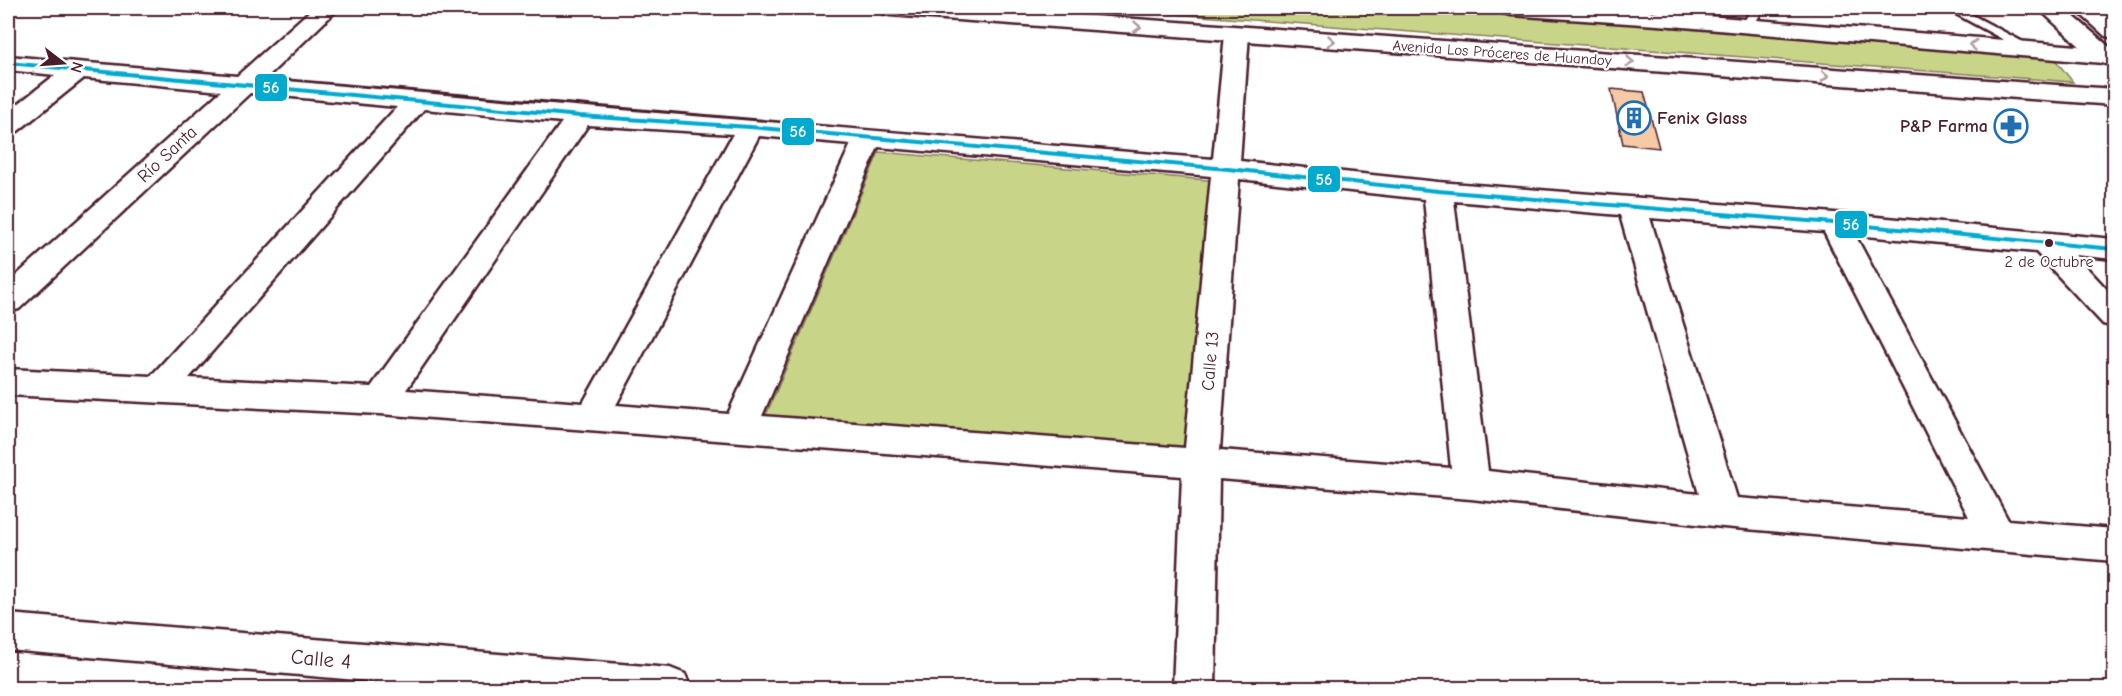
<svg xmlns="http://www.w3.org/2000/svg" width="2122" height="696" font-family="'Comic Neue',sans-serif">
<style>
.built{fill:#fcefe4}
.green{fill:#c8d589;stroke:#897a5a;stroke-width:1.5}
.building{fill:#f6caa5;stroke:#4a1f2b;stroke-width:1.5}
.lines{fill:none;stroke-linecap:round;stroke-linejoin:round}
.service-casing{stroke:#4a1f2b;stroke-width:5}
.minor-casing{stroke:#4a1f2b;stroke-width:5}
.tertiary-casing{stroke:#4a1f2b;stroke-width:5}
.secondary-casing{stroke:#4a1f2b;stroke-width:5}
.primary-casing{stroke:#4a1f2b;stroke-width:5}
.service{fill:#fff;fill-rule:evenodd}
.minor{fill:#fff;fill-rule:evenodd}
.tertiary{fill:#fff;fill-rule:evenodd}
.secondary{fill:#fff;fill-rule:evenodd}
.primary{fill:#fff;fill-rule:evenodd}
.bus-1-casing{stroke:#fff;stroke-width:8}
.bus-1{stroke:#00a9ce;stroke-width:4}
.oneway{stroke:#ae9aa0}
.bus-dot{fill:#4a1f2b;stroke:#fff;stroke-width:2}
.labels{text-anchor:middle;stroke-width:4.5;stroke-linejoin:round;paint-order:stroke}
.far-street-label{font-size:15px;fill:#4a1f2b;stroke:#fff}
.bus-label{font-size:16px;fill:#4a1f2b;stroke:#fff}
.poi-label{font-size:18px;font-weight:bold;fill:#4a1f2b;stroke:#fff;text-anchor:start}
.street-label{font-size:18px;fill:#4a1f2b;stroke:#fff}
.near-street-label{font-size:21px;fill:#4a1f2b;stroke:#fff}
.line-badge{stroke:#fff;stroke-width:2}
.badge-label{font-size:16px;text-anchor:middle;font-weight:bold;fill:#fff}
</style>
<rect width="100%" height="100%" fill="#fff"/>
<filter id="ink" filterUnits="userSpaceOnUse"><feTurbulence type="fractalNoise" baseFrequency=".0167" numOctaves="2"/><feDisplacementMap in="SourceGraphic" scale="12" xChannelSelector="R" yChannelSelector="G"/><feConvolveMatrix kernelMatrix="1 2 1 2 8 2 1 2 1" color-interpolation-filters="sRGB"/></filter>
<g filter="url(#ink)">
<!-- built -->
<path class="built" d="M1838 8H1994L2007 19Z"/>
<!-- green -->
<path class="green" d="M1095 8H1430L2050 53 2073 82Z
M879 152 1218 181 1190 451 763 422Z"/>
<!-- building -->
<path class="building" d="M1611 89 1644 92 1659 148 1623 144Z"/>
<g class="lines">
<!-- service casing -->
<g class="service-casing">
<path id="service" d="M1752 8H1764L1752 28H1744L1742 25Z
M1945 8H1959L2036 49 2030 53 2026 52Z"/>
</g>
<!-- minor casing -->
<g class="minor-casing">
<path id="minor" d="M313 8H339L265 79C581 108 897 132 1213 159L1225 34 1228 29 1237 27 1246 29 1249 34 1240 161 1438 182 1834 213 2114 239V259L2075 255 2114 297V327L2103 324 2036 252 1855 235 2008 520 2114 529V561L1723 527 1471 499 1219 479 1215 688H1173L1182 476 380 414 8 395V369L151 376 397 107 250 93 19 309 8 312V283L221 91 84 78 18 131 8 133V112L55 75 8 70V56L237 76ZM424 109 562 122 371 387 189 378ZM588 125 733 134 583 403 406 390ZM759 136 851 144 728 414 616 405ZM878 147 1211 176 1185 448 762 416ZM1239 179 1424 199 1451 468 1220 450ZM1454 201 1620 215 1699 494 1488 471ZM1650 218 1824 232 1969 517 1737 498Z
M1656 8H1680L1684 19 1681 24 1672 26 1663 24Z
M8 614 670 668 685 674 691 688H449L8 650Z"/>
</g>
<!-- tertiary casing -->
<g class="tertiary-casing">
<path id="tertiary" d="M2038 8H2064L2114 51V61L2105 64 2096 61Z"/>
</g>
<!-- secondary casing -->
<g class="secondary-casing">
<path id="secondary" d="M878 8H982L2114 89V105L890 15 882 13Z
M1499 8H1609L2114 49V64L1672 26 1511 15 1503 13Z"/>
</g>
<!-- primary casing -->
<g class="primary-casing">
<path id="primary" d="M2074 8H2100L2114 19V38L2105 36Z"/>
</g>
<!-- service -->
<use href="#service" class="service"/>
<!-- minor -->
<use href="#minor" class="minor"/>
<!-- tertiary -->
<use href="#tertiary" class="tertiary"/>
<!-- secondary -->
<use href="#secondary" class="secondary"/>
<!-- primary -->
<use href="#primary" class="primary"/>
<!-- bus-1 casing -->
<g class="bus-1-casing">
<path id="bus-1" d="M8 63 580 116 750 127 1228 169 1438 191 1834 223 2114 249"/>
</g>
<!-- bus-1 -->
<use href="#bus-1" class="bus-1"/>
</g>
<!-- one-way arrows -->
<defs><path id="oneway-chevron" d="M-2-3.5L2.5 0L-2 3.5" fill="none" stroke-width="1.6" stroke-linecap="round" stroke-linejoin="round" transform="scale(1.5)"/></defs>
<g class="oneway">
<use href="#oneway-chevron" transform="translate(1137 27) rotate(4)"/>
<use href="#oneway-chevron" transform="translate(1331 41) rotate(4)"/>
<use href="#oneway-chevron" transform="translate(1973 45) rotate(-175)"/>
<use href="#oneway-chevron" transform="translate(1630 62) rotate(4)"/>
<use href="#oneway-chevron" transform="translate(1825 76) rotate(4)"/>
</g>
</g>
<!-- icons -->
<defs>
<g id="building-ring" transform="scale(1.725)"><circle r="9.5" fill="#fff" stroke="#1f6fb2" stroke-width="1.5"/><path d="M-4-6H4V6H1V3H-1V6H-4ZM-2.5-4.3h1.7v1.8h-1.7ZM.8-4.3h1.7v1.8H.8ZM-2.5-1h1.7V.8h-1.7ZM.8-1h1.7V.8H.8Z" fill="#1f6fb2"/></g>
<g id="pharmacy-ring" transform="scale(1.725)"><circle r="9.5" fill="#fff" stroke="#1f6fb2" stroke-width="1.5"/><path d="M-2-6h4v4h4v4h-4v4h-4v-4h-4v-4h4Z" fill="#1f6fb2"/></g>
</defs>
<g fill-rule="evenodd">
<use href="#building-ring" x="1634" y="118"/>
<use href="#pharmacy-ring" x="2011" y="126"/>
</g>
<!-- markers -->
<circle class="bus-dot" cx="2049" cy="243" r="5"/>
<g class="labels">
<!-- far-street labels -->
<g class="far-street-label">
<text transform="translate(1502 53) rotate(4)" y="5">Avenida Los Próceres de Huandoy</text>
</g>
<!-- bus labels -->
<g class="bus-label">
<text x="2049" y="267">2 de Octubre</text>
</g>
<!-- poi labels -->
<g class="poi-label">
<text x="1657" y="124">Fenix Glass</text>
<text x="1988" y="132" text-anchor="end">P&amp;P Farma</text>
</g>
<!-- street labels -->
<g class="street-label">
<text transform="translate(167 154) rotate(-43)" y="6">Río Santa</text>
<text transform="translate(1210 361) rotate(-85)" y="6">Calle 13</text>
</g>
<!-- near-street labels -->
<g class="near-street-label">
<text transform="translate(321 659) rotate(5)" y="7">Calle 4</text>
</g>
</g>
<g class="line-badge">
<rect x="254" y="73" width="34" height="29" rx="6" fill="#00a9ce"/>
<rect x="781" y="117" width="34" height="29" rx="6" fill="#00a9ce"/>
<rect x="1307" y="165" width="34" height="28" rx="6" fill="#00a9ce"/>
<rect x="1834" y="210" width="34" height="29" rx="6" fill="#00a9ce"/>
</g>
<g class="badge-label">
<text x="271" y="93">56</text>
<text x="798" y="137">56</text>
<text x="1324" y="185">56</text>
<text x="1851" y="230">56</text>
</g>
<!-- margin -->
<rect width="2122" height="696" fill="none" stroke="#fff" stroke-width="30"/>
<rect x="15" y="15" width="2092" height="666" fill="none" stroke="#4a1f2b" stroke-width="2" filter="url(#ink)"/>
<!-- north arrow -->
<g transform="translate(63 63) rotate(107)" stroke="#ffffff" stroke-width="4.5" paint-order="stroke">
<path d="M0-4.5L10 22L0 15L-10 22Z" fill="#4a1f2b"/>
<text y="-9" font-size="16" font-weight="bold" text-anchor="middle" fill="#4a1f2b">N</text>
</g>
</svg>
